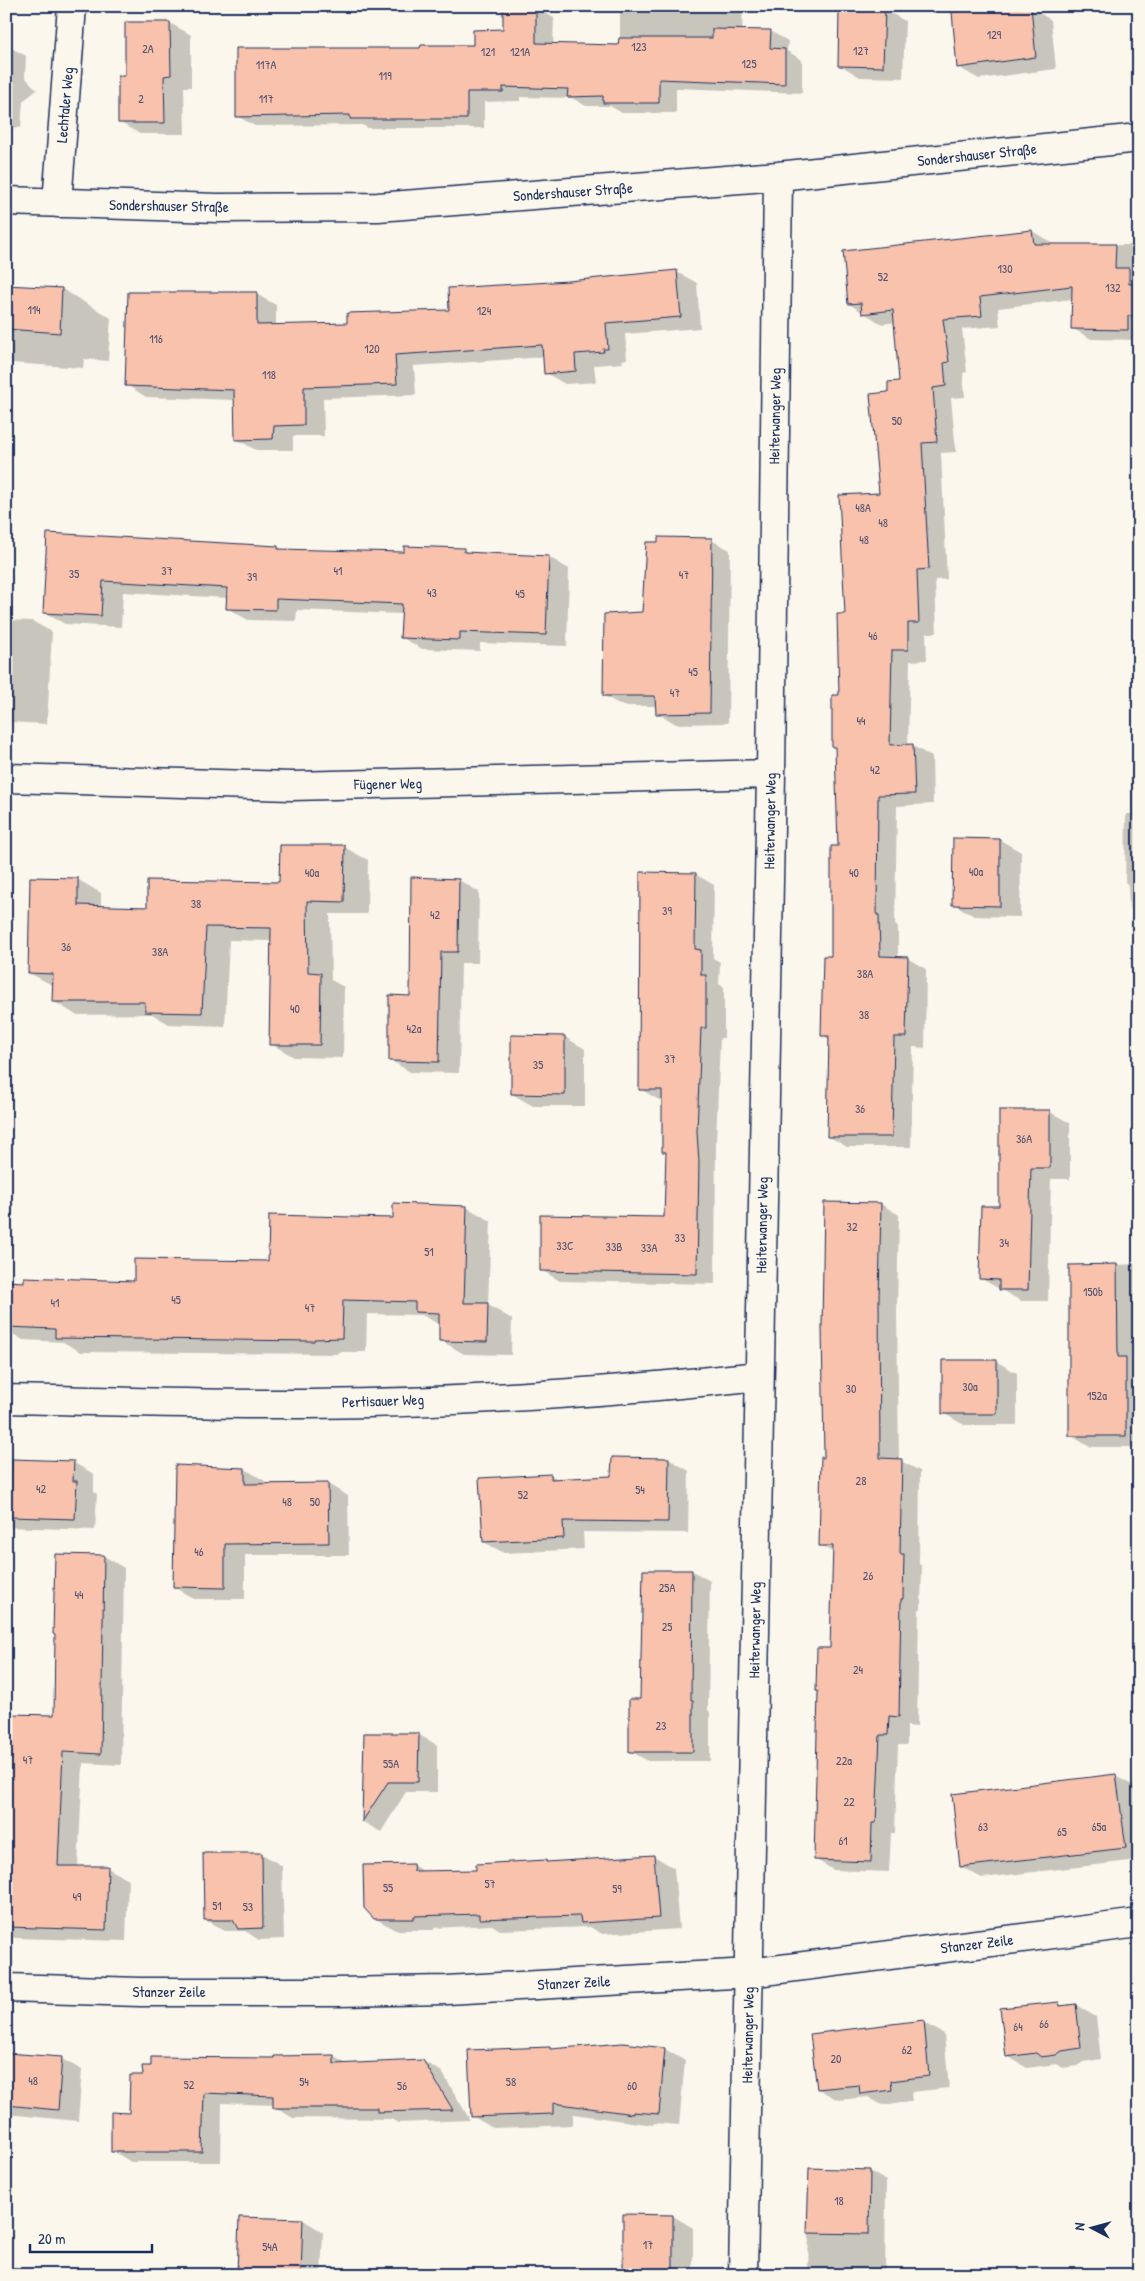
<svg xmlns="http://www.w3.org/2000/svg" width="1145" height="2281" font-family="'Patrick Hand',sans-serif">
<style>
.shadow{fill:#0003}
.building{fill:#f9c2ac;stroke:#1b2f5e}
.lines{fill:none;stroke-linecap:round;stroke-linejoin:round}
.minor-casing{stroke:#1b2f5e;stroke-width:31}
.minor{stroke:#fbf7ec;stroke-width:28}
.labels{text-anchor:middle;stroke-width:4.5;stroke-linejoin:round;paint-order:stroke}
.number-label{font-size:12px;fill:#525472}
.street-label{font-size:15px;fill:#1b2f5e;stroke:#fbf7ec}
</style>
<rect width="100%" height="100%" fill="#fbf7ec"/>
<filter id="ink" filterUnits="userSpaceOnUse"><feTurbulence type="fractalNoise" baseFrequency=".02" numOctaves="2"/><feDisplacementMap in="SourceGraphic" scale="10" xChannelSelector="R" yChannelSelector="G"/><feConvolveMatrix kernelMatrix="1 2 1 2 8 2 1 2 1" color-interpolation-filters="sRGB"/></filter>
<g filter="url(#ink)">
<!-- shadow -->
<path class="shadow" d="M691 6H743L742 31H770L788 41 787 51 802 60V93L676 88V113H622L610 106H586L572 98 520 97V101L484 102V128H368L362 125 255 126 237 116 422 50 474 47 504 31 505 8H536L554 18 553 45 620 46V7Z
M1007 8 1011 10 1031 8 1051 20 1056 69 979 79 958 67 953 13Z
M885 10 905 21 903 78 860 77 840 65Z
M127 23H170L191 35V87H184L185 134H140L119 122 126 77Z
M6 45 26 56 25 77 37 90 23 101 21 128 6 127Z
M1032 231 1051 242V245H1139V340L1091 339 1072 328 1073 299 998 308 1000 326 962 329 967 372 963 373 965 397 951 398 956 452 941 453 947 579 935 580 937 633H926L927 660 910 661 908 746H913L932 757 933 804 897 806 895 925 898 927V958H907L926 969 925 1048 913 1047 911 1147H847L828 1136 830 1040 823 1035 832 957 840 847V697L847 615 881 494 890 393 900 383 896 322 882 324 849 304Z
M677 272 697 283 700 328 625 334 627 359 622 360 623 363 594 365 596 382 565 384 546 373 544 357 414 366 416 395 323 398 324 436H293V450H256L236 439V400L146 397 127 385 256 294 276 305V326L349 324 451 311 569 282Z
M6 286 62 289 111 318 108 361 84 359 83 368 11 363 6 360Z
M48 534 278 547 284 551 405 553 463 550 470 553 549 557 569 569 567 646 480 643V651L422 649 401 637 402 614 297 610 296 621 248 620 227 608 228 598 123 592 121 627 65 624 44 613Z
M711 540 730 550 728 723 676 724 657 713V706H623L604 696 643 613Z
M6 620 32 621 52 632 47 724 6 722Z
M1139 777V913L1129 908 1128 885 1125 882 1126 814H1132L1131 778Z
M954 840H1000L1021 852 1020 917 974 916 954 904Z
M344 847 368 860 367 914H330L331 980 344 987 343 1058 294 1057 271 1044 272 941 229 940 225 1026 169 1024 152 1014 76 1015 53 1001 54 986 29 973 77 879 101 893V907L148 908 281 883Z
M695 874 714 885 713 958 720 962 719 984 724 987V1038H720L716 1143 715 1284 560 1281 541 1270 665 1218 667 1154 663 1152V1100H659L640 1089Z
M459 880 479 892 478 963H461L459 1073 410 1072 390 1060 411 997Z
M513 1037H565L585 1049V1106H533L512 1094Z
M1050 1112 1070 1123V1179H1051L1048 1301H1021L980 1278 1000 1207Z
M881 1204 899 1215 897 1312 899 1460 920 1471 919 1564 922 1566 921 1609H919L917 1727 907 1726V1745H898L895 1833H891L889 1872 833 1870 815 1859 831 1649 834 1553 820 1545 825 1459Z
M466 1207 491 1221 488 1305 512 1319 511 1355 464 1354 440 1340V1325L422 1315 367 1314 366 1352H338V1354L81 1352 63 1342 23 1340 6 1330V1282L135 1283 269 1262 394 1219Z
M1139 1264V1447H1090L1070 1435V1267Z
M997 1362 1017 1373V1425H964L943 1413Z
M669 1459 689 1471 688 1533 583 1532 584 1549 504 1553 484 1542 551 1475 559 1480 613 1478Z
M74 1463 94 1474V1492L97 1494 95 1530 6 1527V1473Z
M245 1469 265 1481V1485L328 1484 348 1496 349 1555H245V1599H194L174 1587Z
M1137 1520H1139V1578H1138Z
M104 1556 124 1568 121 1765 83 1763 78 1867 107 1868 128 1879 126 1941 15 1938 6 1933V1866L56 1716Z
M644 1571H692L710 1581 708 1710 710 1712V1761H648L630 1751 642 1701Z
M365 1734H418L437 1745V1792H406L381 1832 363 1822Z
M1115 1776 1136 1787 1139 1810V1860L982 1878 961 1867Z
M262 1854 282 1866 284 1939 259 1940 245 1931H225L205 1920Z
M654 1856 674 1868 679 1929 602 1934 590 1927 500 1930 492 1925 434 1928V1930H395L375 1918 412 1865 425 1872 478 1871 546 1862 549 1863Z
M1058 2003 1065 2007 1076 2005 1096 2017 1101 2059 1083 2062 1077 2066 1063 2068 1057 2064 1027 2068 1007 2056Z
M923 2022 944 2034 949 2088 911 2092 912 2101 882 2105 868 2097 838 2100 818 2089Z
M623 2045 665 2049 685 2061 679 2125 654 2123 653 2125 573 2114V2125L493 2128 472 2116 470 2051 550 2048 554 2050Z
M6 2054 62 2059 82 2070 78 2121 6 2114Z
M334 2057 347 2064 423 2061 442 2072 470 2120 398 2123 391 2119 293 2118 274 2107V2105L222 2103 221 2162H131L113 2151 130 2114 144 2076 275 2059Z
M810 2169 870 2171 886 2181 885 2275H808Z
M673 2216 693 2228V2275H624Z
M303 2220 323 2232 321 2275H238Z"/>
<!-- building -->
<path class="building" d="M1008 6 1007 9 1031 7 1036 57 957 68 952 12Z
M503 7H536V43L618 45 619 38H712V29L771 30 770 48 785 49V84L659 79V103H603V96L567 97 568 89 503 87V92H467V119H350V115L236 117V48H420L421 45H473V30L503 29Z
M839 8H885L883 67 838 66Z
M125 22H170L171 75 164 76 165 123H118V76H125Z
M1032 230 1034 244H1116L1115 268H1129V284H1136L1135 316H1128V330L1071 329 1072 286 980 297 982 316 943 319 949 362 944 363 946 386 933 388 937 442 922 443 929 569 917 570 919 623H908V650H892L890 745 913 744 915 794 878 795 877 915H879L880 956 908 957 906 1037H894L892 1137H827L829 1036H821L823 956H831V846H838L835 747H832V695H839L837 614H845L839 495 879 493 870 394 888 392V382L899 381 893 310 862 314 861 303 848 304 843 251Z
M677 270 681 317 606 323 608 349H603L604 352 575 354 576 371 544 374 542 345 395 355 397 384 304 387V425L274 426 273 439 235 440 234 390 125 386 128 292H257V325L347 323V313L449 310 448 288 569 281Z
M6 285 62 288 60 333 6 329Z
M47 533 278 546V549L404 552V546L464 548V552L549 556 546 635 460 632V640L400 638 402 604 276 599V610L226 609 227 588 103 581 101 616 43 613Z
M658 537 712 538 710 713 656 714 655 696H603L604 614 642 612 646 542H658Z
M953 838 1000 839V906L952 905Z
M280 845H345L344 902 307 901 308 972 321 973 320 1045H269L271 928 206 927 202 1013 145 1012V1002H52L53 974 28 973 30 877 78 878V905L147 907V880L279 882Z
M640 872 696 873 695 949 701 950V975H706V1028H701L697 1132 699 1162 697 1274 540 1271V1215L664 1217 666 1152H662V1090H639Z
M411 877 459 879 458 952H441L439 1062 389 1061V995L410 996Z
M511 1035 565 1036V1095L511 1094Z
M999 1110H1050V1168H1031L1028 1290H999V1280L979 1279 981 1206H999Z
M824 1202 881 1203 879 1301 880 1458 902 1459 900 1554H904L903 1599H901L899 1717 889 1716 888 1735H880L876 1823H872L871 1862 814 1860 818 1691H816L817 1648H830L833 1546H819L821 1457H824L822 1327Z
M393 1203 467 1206 464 1303H488L487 1342 439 1341V1313L415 1312V1302L343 1300 342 1338 314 1339V1341L55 1338V1329L6 1327V1281L24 1282V1277L134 1281V1259L268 1261 269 1215 393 1218Z
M1117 1264 1118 1357H1126V1436H1069V1265Z
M942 1360H997V1414H942Z
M612 1457 669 1458 668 1522 563 1521 564 1538 483 1542 479 1478 551 1474V1479L611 1476Z
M12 1459 74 1461 73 1481H77L75 1519 10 1517Z
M175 1465 245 1468V1484L328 1483 329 1543 225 1544V1588L173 1587Z
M55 1554 104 1555 101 1754 63 1752 58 1866H108L106 1930 6 1927V1850L11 1714 54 1715 55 1635 53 1634Z
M643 1570H692L691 1700H693V1752H629V1699H640Z
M364 1733H419L418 1782H388L362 1822Z
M1116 1774 1126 1848 960 1867 952 1794Z
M203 1853H262L263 1928 238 1929 233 1920H204Z
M654 1855 659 1918 581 1923 580 1916 479 1919V1914L414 1916V1919H374L364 1908 363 1865 413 1864 414 1871 476 1870V1864L546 1860V1862Z
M1059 2002 1060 2006 1076 2004 1081 2048 1062 2051 1056 2055 1041 2057 1036 2053 1006 2057 1000 2008Z
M924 2020 929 2076 891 2081 892 2090 860 2094 859 2085 817 2089 810 2034Z
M623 2043 665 2048 659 2114 633 2112V2114L553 2103V2114L471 2117 468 2050 550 2047V2049Z
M6 2053 62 2057 58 2110 6 2105Z
M334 2055V2064L423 2060 453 2110 377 2112V2108H273V2096L204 2093 202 2152H111V2112L129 2113 130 2075H143L142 2066H151V2057L274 2058V2056Z
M809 2168 870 2170 869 2234 807 2233Z
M623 2214 673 2215V2275H623Z
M239 2217 303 2219 301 2275H237Z"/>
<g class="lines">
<!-- minor casing -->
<g class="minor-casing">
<path id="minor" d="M6 201 217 208 378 207 778 176 1139 138
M57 203 72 6
M6 778 292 786 771 774
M6 1399C107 1401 208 1405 309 1404 459 1403 610 1392 759 1376
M6 1988 140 1992H337L447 1990 750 1973 1139 1923
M743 2275 771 774 778 176"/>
</g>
<!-- minor -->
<use href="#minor" class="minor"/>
</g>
</g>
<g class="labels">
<!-- number labels -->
<g class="number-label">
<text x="994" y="39">129</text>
<text x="639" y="51">123</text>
<text x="148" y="53">2A</text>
<text x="861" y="55">127</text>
<text x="488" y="56">121</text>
<text x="520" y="56">121A</text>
<text x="749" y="68">125</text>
<text x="266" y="69">117A</text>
<text x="385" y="80">119</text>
<text x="141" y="103">2</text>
<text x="266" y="103">117</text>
<text x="1005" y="273">130</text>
<text x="883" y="281">52</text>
<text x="1113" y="292">132</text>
<text x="34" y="314">114</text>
<text x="484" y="315">124</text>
<text x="156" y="343">116</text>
<text x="372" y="353">120</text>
<text x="269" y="379">118</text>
<text x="897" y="425">50</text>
<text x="863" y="512">48A</text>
<text x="883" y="527">48</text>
<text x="864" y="544">48</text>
<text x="167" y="575">37</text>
<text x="338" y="575">41</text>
<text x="74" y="578">35</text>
<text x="684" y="579">47</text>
<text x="252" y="581">39</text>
<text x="432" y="597">43</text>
<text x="520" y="598">45</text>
<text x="873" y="640">46</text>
<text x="693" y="676">45</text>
<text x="675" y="697">47</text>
<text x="861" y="725">44</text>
<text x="875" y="774">42</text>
<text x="976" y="876">40a</text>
<text x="312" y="877">40a</text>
<text x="854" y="877">40</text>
<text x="196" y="908">38</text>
<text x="667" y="915">39</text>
<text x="435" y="919">42</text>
<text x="66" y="951">36</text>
<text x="160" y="956">38A</text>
<text x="865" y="978">38A</text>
<text x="295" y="1013">40</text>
<text x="864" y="1019">38</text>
<text x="414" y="1033">42a</text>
<text x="670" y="1063">37</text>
<text x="538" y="1069">35</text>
<text x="860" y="1113">36</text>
<text x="1024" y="1143">36A</text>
<text x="852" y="1231">32</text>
<text x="680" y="1242">33</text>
<text x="1004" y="1247">34</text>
<text x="565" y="1250">33C</text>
<text x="614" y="1251">33B</text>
<text x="649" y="1252">33A</text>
<text x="429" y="1256">51</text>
<text x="1093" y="1296">150b</text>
<text x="176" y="1304">45</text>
<text x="55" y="1307">41</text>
<text x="310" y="1312">47</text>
<text x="970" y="1391">30a</text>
<text x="851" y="1393">30</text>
<text x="1097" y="1400">152a</text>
<text x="861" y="1485">28</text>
<text x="41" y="1493">42</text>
<text x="640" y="1494">54</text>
<text x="523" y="1499">52</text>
<text x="287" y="1506">48</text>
<text x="315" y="1506">50</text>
<text x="199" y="1556">46</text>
<text x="868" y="1580">26</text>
<text x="667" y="1592">25A</text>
<text x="79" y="1599">44</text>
<text x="667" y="1631">25</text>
<text x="858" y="1674">24</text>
<text x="661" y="1730">23</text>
<text x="28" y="1764">47</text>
<text x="844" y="1765">22a</text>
<text x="391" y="1768">55A</text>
<text x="849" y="1806">22</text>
<text x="983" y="1831">63</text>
<text x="1099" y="1831">65a</text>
<text x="1062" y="1836">65</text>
<text x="843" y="1845">61</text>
<text x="490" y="1888">57</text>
<text x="388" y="1892">55</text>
<text x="617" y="1893">59</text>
<text x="77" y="1901">49</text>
<text x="217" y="1910">51</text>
<text x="248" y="1911">53</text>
<text x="1044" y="2028">66</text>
<text x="1018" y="2031">64</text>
<text x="907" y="2054">62</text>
<text x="836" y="2063">20</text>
<text x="33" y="2085">48</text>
<text x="304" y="2086">54</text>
<text x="511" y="2086">58</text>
<text x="189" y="2089">52</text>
<text x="402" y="2090">56</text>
<text x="632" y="2090">60</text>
<text x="839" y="2205">18</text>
<text x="648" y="2249">17</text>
<text x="270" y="2251">54A</text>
</g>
<!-- street labels -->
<g class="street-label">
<text transform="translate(65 105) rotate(-85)" y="5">Lechtaler Weg</text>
<text transform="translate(977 155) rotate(-6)" y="5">Sondershauser Straße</text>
<text transform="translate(573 192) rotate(-4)" y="5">Sondershauser Straße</text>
<text transform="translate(169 206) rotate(1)" y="5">Sondershauser Straße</text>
<text transform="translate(775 416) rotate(-89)" y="5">Heiterwanger Weg</text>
<text transform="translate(388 784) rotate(-1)" y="5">Fügener Weg</text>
<text transform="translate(770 821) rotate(-89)" y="5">Heiterwanger Weg</text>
<text transform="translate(762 1225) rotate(-89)" y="5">Heiterwanger Weg</text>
<text transform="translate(383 1401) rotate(-2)" y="5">Pertisauer Weg</text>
<text transform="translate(755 1630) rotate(-89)" y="5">Heiterwanger Weg</text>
<text transform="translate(977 1944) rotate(-7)" y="5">Stanzer Zeile</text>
<text transform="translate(574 1983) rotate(-3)" y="5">Stanzer Zeile</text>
<text x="169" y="1997">Stanzer Zeile</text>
<text transform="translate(748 2035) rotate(-89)" y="5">Heiterwanger Weg</text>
</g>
</g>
<!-- margin -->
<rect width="1145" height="2281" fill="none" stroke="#fbf7ec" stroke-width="25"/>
<rect x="12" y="12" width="1120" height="2256" fill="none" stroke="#1b2f5e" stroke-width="2" filter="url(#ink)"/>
<!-- north arrow -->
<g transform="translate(1092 2228) rotate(276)" stroke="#fbf7ec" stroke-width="4" paint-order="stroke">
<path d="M0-4L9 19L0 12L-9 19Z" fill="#1b2f5e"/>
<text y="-8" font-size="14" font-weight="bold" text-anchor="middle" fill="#1b2f5e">N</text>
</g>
<!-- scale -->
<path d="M30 2244v8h122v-8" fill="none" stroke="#1b2f5e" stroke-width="2.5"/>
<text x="38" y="2244" font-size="15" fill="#1b2f5e" stroke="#fbf7ec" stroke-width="4" paint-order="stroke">20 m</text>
</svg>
